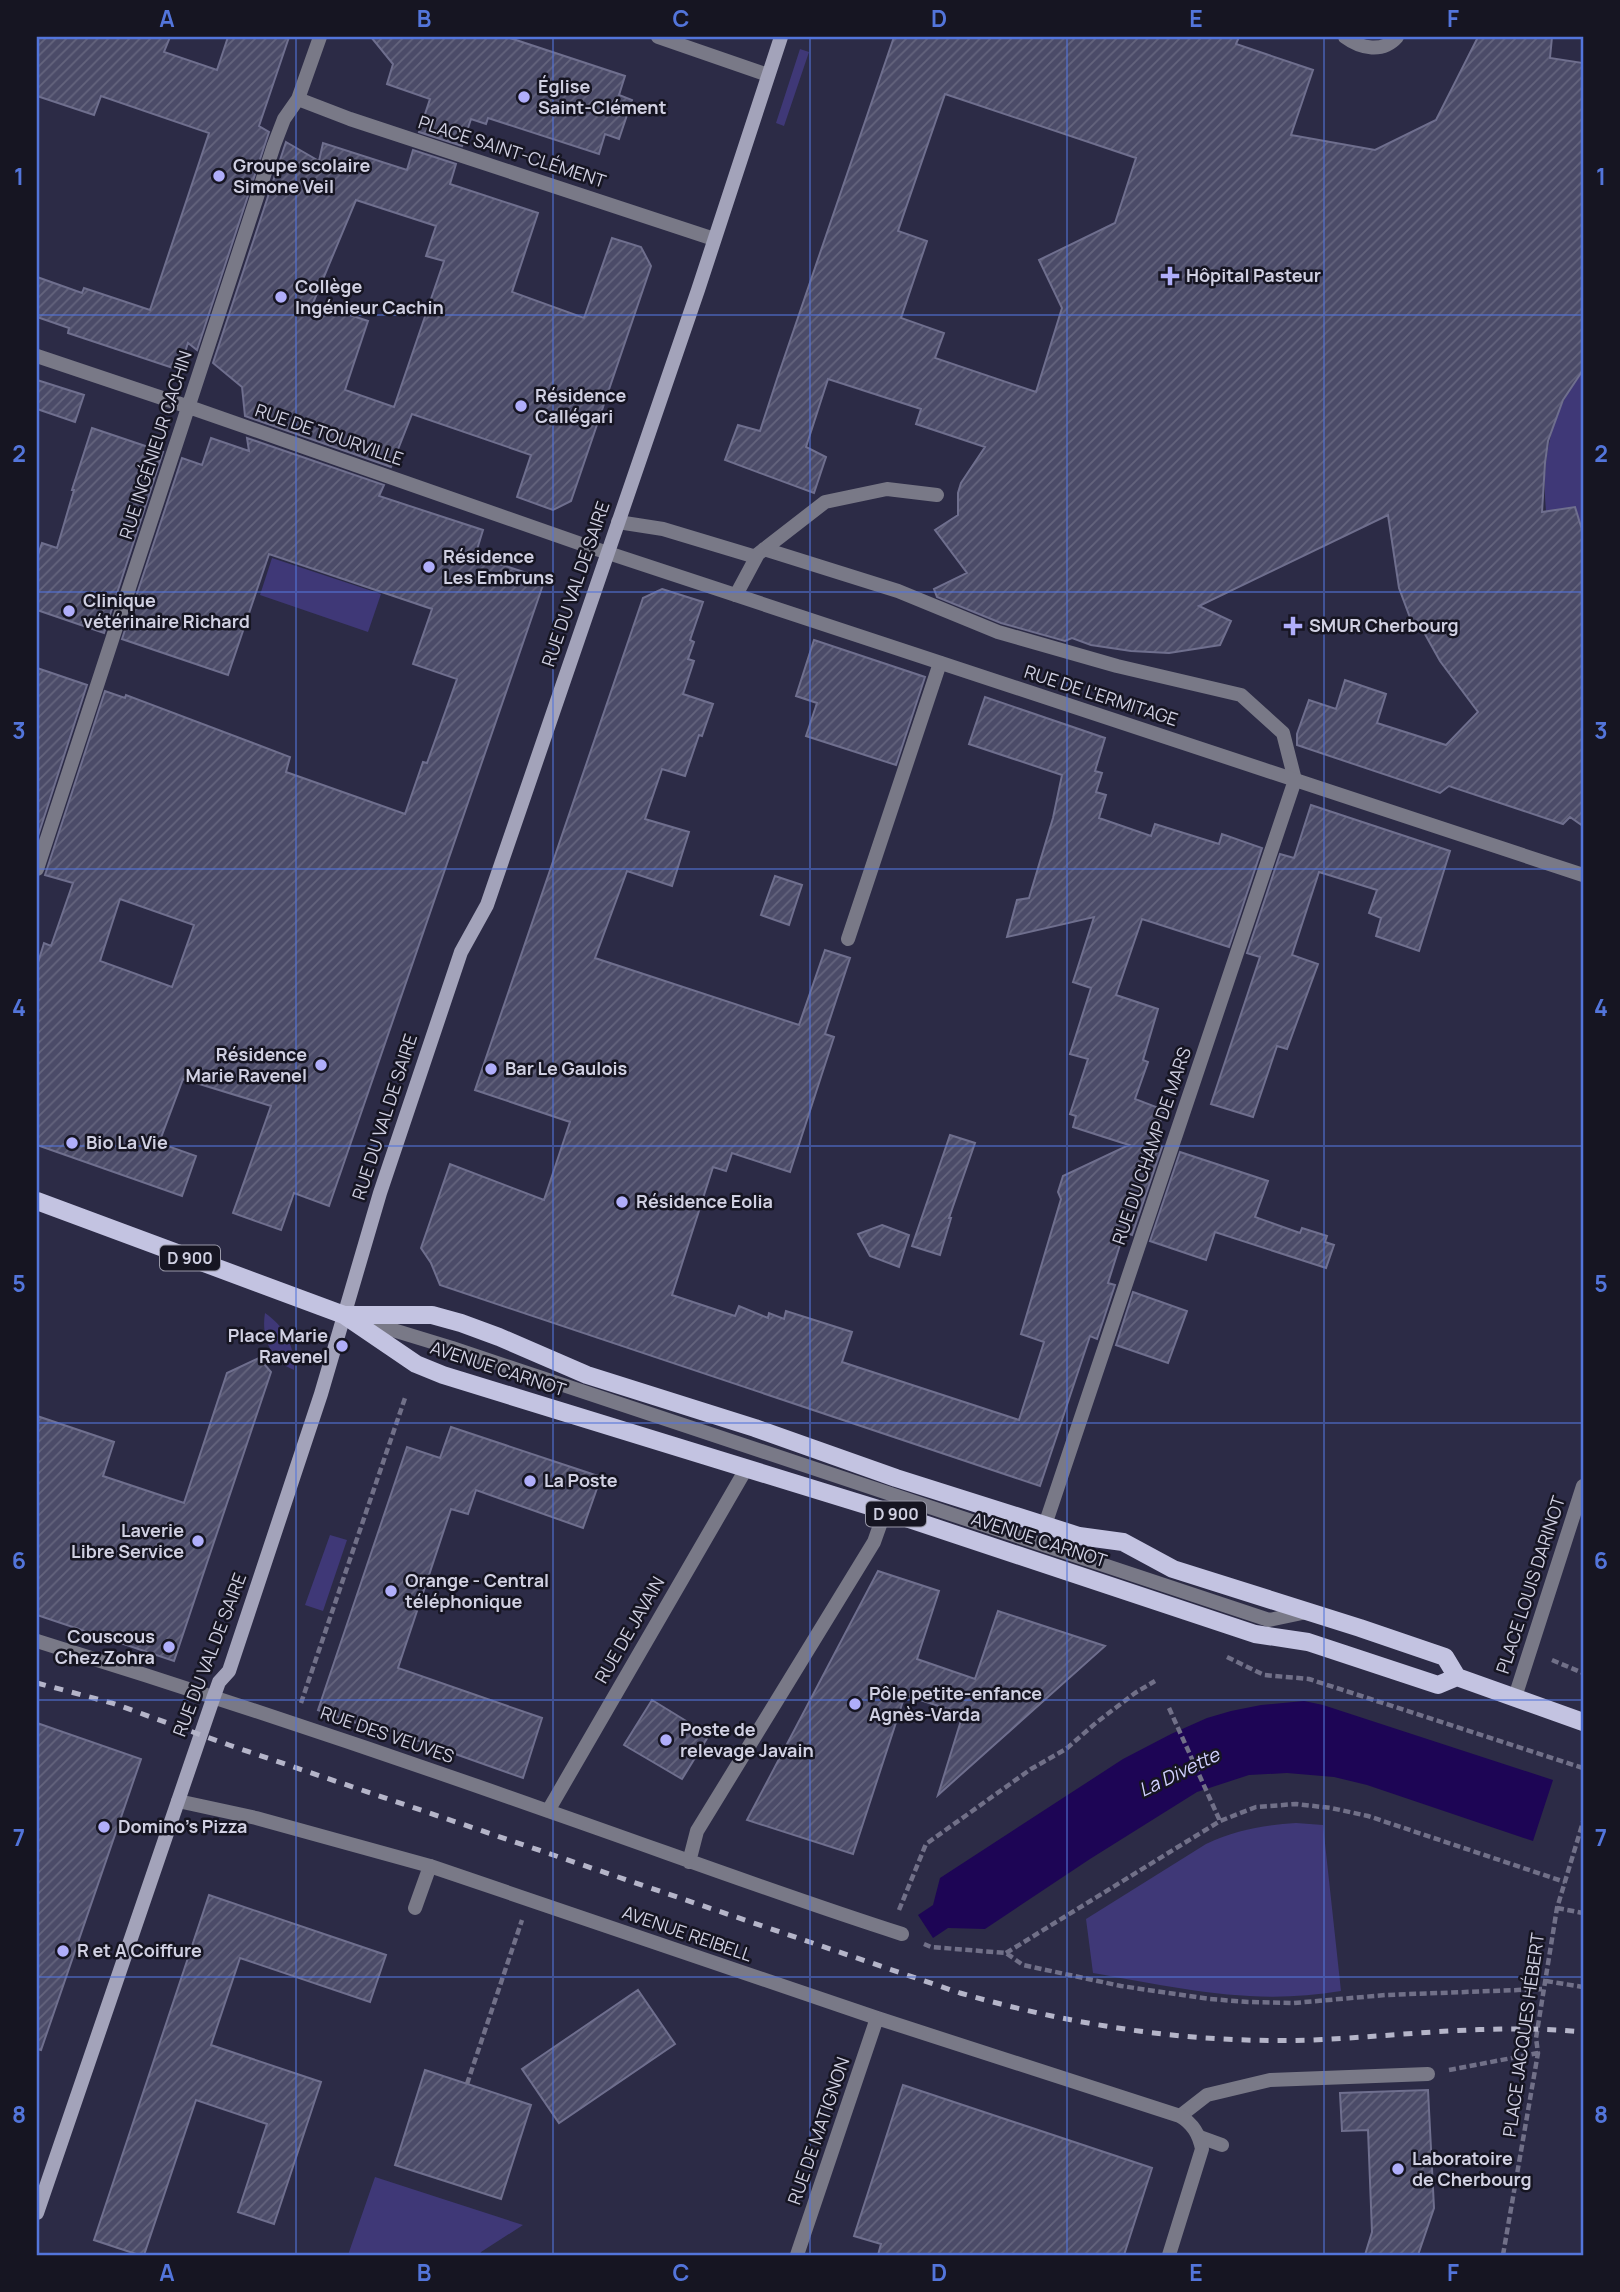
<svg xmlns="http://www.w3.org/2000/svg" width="1620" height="2292" font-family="Manrope,sans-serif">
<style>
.grass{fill:#3f3877}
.water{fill:#1d0555}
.building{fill:url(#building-hatch);stroke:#6f6f8e;stroke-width:2;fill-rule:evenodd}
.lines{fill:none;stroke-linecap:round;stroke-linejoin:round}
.path{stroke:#717088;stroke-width:4.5;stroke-dasharray:7 3.5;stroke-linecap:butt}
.lane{stroke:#797987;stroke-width:14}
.street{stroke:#797987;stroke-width:14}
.secondary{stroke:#a3a3ba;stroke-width:14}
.primary{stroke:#c3c3e1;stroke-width:18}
.rail{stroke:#b5b5c9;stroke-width:5;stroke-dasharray:9 9;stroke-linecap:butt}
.grid{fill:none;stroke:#5375db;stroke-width:2;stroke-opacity:0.55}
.poi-dot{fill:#b0aefa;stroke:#161522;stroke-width:2.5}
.labels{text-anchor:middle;stroke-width:5;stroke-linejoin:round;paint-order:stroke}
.shield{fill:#161522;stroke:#9898a8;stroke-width:2}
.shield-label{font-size:16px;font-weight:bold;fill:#d0d0e2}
.poi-label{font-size:18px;font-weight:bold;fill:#d0d0e2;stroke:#161522;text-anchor:start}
.street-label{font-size:18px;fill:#d0d0e2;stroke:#161522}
.water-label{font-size:19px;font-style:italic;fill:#d1d1ff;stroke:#161522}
.neatline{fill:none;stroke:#5375db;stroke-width:2.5}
.grid-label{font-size:23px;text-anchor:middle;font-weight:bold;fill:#5375db}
</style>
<defs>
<pattern id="building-hatch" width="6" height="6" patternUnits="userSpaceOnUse" patternTransform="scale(1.75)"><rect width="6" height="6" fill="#4b4b68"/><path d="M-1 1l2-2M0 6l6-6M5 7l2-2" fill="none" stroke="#64647d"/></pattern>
</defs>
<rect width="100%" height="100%" fill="#2c2b46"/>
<!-- grass -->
<path class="grass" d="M800 49 809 52 784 126 776 123Z
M1583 370V533L1574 507 1546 511C1541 459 1551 412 1583 370Z
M272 558 381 594 368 632 260 595Z
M265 1313C285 1327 295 1346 294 1370 270 1361 261 1336 265 1313Z
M330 1535 347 1540 323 1611 305 1605Z
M1296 1823 1323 1825 1341 1991C1253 2006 1179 1988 1093 1973L1086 1919 1206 1844C1236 1830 1263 1825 1296 1823Z
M375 2177 523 2225 481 2252 480 2255H348Z"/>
<!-- water -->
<path class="water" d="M1304 1701 1323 1705 1553 1780 1533 1841 1367 1785 1334 1777 1287 1773 1249 1775 1197 1792 1090 1859 985 1929 948 1928 933 1938 918 1915 933 1905 940 1878 1123 1759 1171 1734 1207 1718 1231 1711 1261 1705Z"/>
<!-- building -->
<path class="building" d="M37 37H170L164 52 217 70 228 37H289L259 126 269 132 197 350 188 343 179 370 68 333 69 328 37 317V277L82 293 84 288 150 310 209 133 101 96 94 115 37 96Z
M371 37H507L625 76 619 95 632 100 619 139 605 134 599 154 488 118 486 124 471 119 462 146 419 132 430 99 387 84 393 64Z
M894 37H1239L1236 44 1313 70 1291 135 1375 150 1436 120 1478 37H1552L1550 58 1583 63V370L1563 400 1548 441 1545 463 1542 512 1575 507 1583 533V826L1570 817 1563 824 1449 786 1440 793 1297 745V734L1309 700 1336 709 1345 680 1386 694 1377 723 1446 745 1478 712 1440 661 1421 627 1415 631 1399 588 1388 515 1199 606 1231 621 1220 645 1169 653 1131 651 1091 645 1072 638 1065 641 1001 623 937 597 934 589 967 573 935 530 958 515V493L961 483 985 447 916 424 921 409 828 379 806 447 826 457 814 493 725 460 738 425 760 431 778 376ZM945 94 1136 158 1115 223 1039 260 1062 308 1036 392 935 358 944 333 901 318 927 241 898 231Z
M286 142 319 161 323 143 407 170 413 150 456 164 450 184 538 213 512 292 584 318 612 238 641 247 651 266 571 501 553 510 517 497 531 455 412 414 391 467 245 416 242 387 213 363ZM356 200 436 226 426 256 444 261 394 407 345 390 368 321 313 303Z
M37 380 84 395 75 422 37 409Z
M92 428 163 452 104 633 37 610V558L42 543 57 548 74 490H72Z
M211 438 249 451 247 438 384 485 379 496 483 530 475 556 545 579 329 1206 294 1193 281 1230 233 1213 271 1106 183 1079 159 1143 196 1156 182 1196 37 1145V966L44 943 51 946 73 883 45 875 105 691 125 698 126 695 290 757 286 772 405 814 423 762 427 763 457 679 413 664 432 609 269 554 228 675 122 639 182 458 202 465ZM120 899 194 925 172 987 100 961Z
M662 589 703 602 690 640 694 642 688 659 694 661 683 694 713 704 702 736 699 735 685 776 662 769 645 819 689 832 672 886 627 871 595 958 799 1025 825 950 850 958 825 1034 834 1037 790 1172 732 1153 726 1171 713 1167 672 1295 735 1316 739 1306 768 1318 769 1313 784 1319 786 1311 852 1332 842 1362 1019 1420 1044 1342 1021 1334 1061 1199 1058 1192 1063 1176 1129 1145 1073 1127 1076 1116 1070 1114 1088 1059 1070 1054 1091 988 1073 982 1094 917 1007 937 1017 900 1029 898 1053 818 1062 775 969 744 985 697 1105 738 1095 771 1102 773 1096 792 1106 795 1099 818 1151 836 1155 824 1219 844 1222 834 1262 848 1229 947 1142 919 1116 995 1158 1009 1143 1060 1148 1062 1135 1099 1164 1110 1153 1144 1162 1147 1132 1235 1124 1232 1108 1283 1115 1285 1097 1339 1090 1336 1040 1486 440 1285 431 1263 421 1248 450 1164 544 1200 570 1122 475 1090 643 598Z
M814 640 925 677 896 765 806 736 817 703 796 696Z
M37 668 87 685 37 839Z
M1311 805 1450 851 1419 951 1376 936 1381 918 1369 913 1377 890 1319 872 1292 955 1318 964 1287 1049 1277 1046 1253 1117 1211 1104 1260 957 1247 953 1280 854 1294 858Z
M775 876 802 885 789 925 761 915Z
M950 1135 975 1143 949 1218H951L940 1255 912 1246Z
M1180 1152 1268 1181 1255 1217 1300 1233 1302 1228 1327 1236 1325 1242 1334 1245 1326 1268 1215 1232 1206 1260 1150 1241Z
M882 1225 909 1235 899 1267 870 1256 858 1234Z
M1133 1292 1187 1311 1168 1363 1116 1345Z
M259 1358 271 1372 174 1661 37 1615V1416L114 1442 103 1476 184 1503 227 1373Z
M451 1427 601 1477 583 1528 476 1490 468 1514 451 1509 398 1668 542 1718 523 1778 379 1727 377 1730 318 1710 407 1447 440 1458Z
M878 1571 939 1591 917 1659 975 1679 998 1611 1105 1646 938 1795 963 1714 905 1695 853 1854 747 1820Z
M652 1700 709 1735 682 1779 624 1745Z
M37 1723 141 1759 41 2050 37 2049Z
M209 1895 386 1955 370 2002 240 1958 211 2045 321 2082 274 2224 238 2212 267 2124 196 2100 144 2255H139L94 2240Z
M638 1990 675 2044 559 2123 522 2069Z
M425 2070 531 2105 501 2199 395 2165Z
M903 2085 1152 2168 1124 2255H878L881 2244 854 2236Z
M1428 2090 1434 2208 1418 2255H1365L1372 2232 1368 2130 1342 2131 1340 2093Z"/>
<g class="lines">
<!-- path -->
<path class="path" d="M1227 1657 1264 1675 1309 1679 1583 1768
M1552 1660 1583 1673
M301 1703 405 1398
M1169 1708 1220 1821
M1557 1908 1583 1913
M899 1910 926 1844 1031 1769 1066 1749 1097 1722 1135 1693 1155 1681
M924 1944 931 1947 1006 1953 1023 1965 1121 1986 1210 1999 1248 2002 1294 2003 1386 1995 1544 1989
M1006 1953 1220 1821 1256 1807 1296 1804 1331 1808 1368 1816 1565 1882
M1546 1981 1583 1987
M1449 2070 1538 2053
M467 2084 522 1920
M1503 2255 1538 2053 1536 2038 1557 1908 1583 1822"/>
<!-- lane -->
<path class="lane" d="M1345 37C1361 49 1383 53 1397 37
M618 522 663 529 756 557
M764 549 898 591 998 632 1117 666 1241 695 1283 733 1295 780
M736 595 758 554 825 502 887 489 937 495
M848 939 940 663
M357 1319 452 1348 1269 1620 1307 1612
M415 1908 430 1866
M1180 2116 1207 2095 1270 2080 1428 2074
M1200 2137 1222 2145"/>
<!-- street -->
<path class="street" d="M658 37 768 75
M298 99 350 119 714 239
M37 356 189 407 587 546 1583 875
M37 869 274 145 284 119 298 99 320 37
M1045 1525 1295 780
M37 1641C208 1694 379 1751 548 1811 666 1852 783 1896 902 1934
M1515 1697 1583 1486
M178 1801 256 1818 430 1866 877 2018 1180 2116C1193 2124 1199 2134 1202 2149L1169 2255
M548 1811 746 1469
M689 1862 697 1831 874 1542 885 1511
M797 2255 877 2018"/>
<!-- secondary -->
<path class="secondary" d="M37 2213 214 1696 219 1682 229 1671 321 1394 380 1193 461 952 487 905 698 290 781 37"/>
<!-- primary -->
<path class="primary" d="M37 1201 344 1315 416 1364 443 1375 885 1511 1255 1634 1308 1642 1438 1685 1457 1677
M344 1315H432L461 1323 499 1337 587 1375 755 1428 896 1478 1079 1536 1123 1542 1173 1569 1360 1628 1445 1657 1457 1677 1583 1722"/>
<!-- rail -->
<path class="rail" d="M37 1683 112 1703 229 1745 960 1993C1075 2026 1192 2044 1312 2040 1403 2036 1492 2023 1583 2032"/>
</g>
<!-- grid -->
<path class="grid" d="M296 37V2255M553 37V2255M810 37V2255M1067 37V2255M1324 37V2255M37 315H1583M37 592H1583M37 869H1583M37 1146H1583M37 1423H1583M37 1700H1583M37 1977H1583"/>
<!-- markers -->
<g class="poi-dot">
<circle cx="524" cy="97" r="7"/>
<circle cx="219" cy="176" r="7"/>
<path d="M1166.5 265.5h7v7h7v7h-7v7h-7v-7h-7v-7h7z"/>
<circle cx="281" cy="297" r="7"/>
<circle cx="521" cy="406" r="7"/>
<circle cx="429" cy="567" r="7"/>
<circle cx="69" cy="611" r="7"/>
<path d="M1289.5 615.5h7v7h7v7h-7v7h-7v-7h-7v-7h7z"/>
<circle cx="321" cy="1065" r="7"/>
<circle cx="491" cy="1069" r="7"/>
<circle cx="72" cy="1143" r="7"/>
<circle cx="622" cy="1202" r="7"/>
<circle cx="342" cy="1346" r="7"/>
<circle cx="530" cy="1481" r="7"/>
<circle cx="198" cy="1541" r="7"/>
<circle cx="391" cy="1591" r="7"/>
<circle cx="169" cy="1647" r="7"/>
<circle cx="855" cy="1704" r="7"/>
<circle cx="666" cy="1740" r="7"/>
<circle cx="104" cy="1827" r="7"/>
<circle cx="63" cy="1951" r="7"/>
<circle cx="1398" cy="2169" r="7"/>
</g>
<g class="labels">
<!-- shield labels -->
<g class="shield">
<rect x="160" y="1245.5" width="60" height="25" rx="5"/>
<rect x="866" y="1501.5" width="60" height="25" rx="5"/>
</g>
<g class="shield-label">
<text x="190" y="1264">D 900</text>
<text x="896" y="1520">D 900</text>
</g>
<!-- poi labels -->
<g class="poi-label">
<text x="538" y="93">Église<tspan x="538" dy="21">Saint-Clément</tspan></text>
<text x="233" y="172">Groupe scolaire<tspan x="233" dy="21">Simone Veil</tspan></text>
<text x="1186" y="282">Hôpital Pasteur</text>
<text x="295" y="293">Collège<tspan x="295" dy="21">Ingénieur Cachin</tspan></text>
<text x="535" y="402">Résidence<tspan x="535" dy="21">Callégari</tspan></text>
<text x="443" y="563">Résidence<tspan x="443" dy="21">Les Embruns</tspan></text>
<text x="83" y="607">Clinique<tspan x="83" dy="21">vétérinaire Richard</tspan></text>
<text x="1309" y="632">SMUR Cherbourg</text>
<text x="307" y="1061" text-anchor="end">Résidence<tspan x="307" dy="21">Marie Ravenel</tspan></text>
<text x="505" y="1075">Bar Le Gaulois</text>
<text x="86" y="1149">Bio La Vie</text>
<text x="636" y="1208">Résidence Eolia</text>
<text x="328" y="1342" text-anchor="end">Place Marie<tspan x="328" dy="21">Ravenel</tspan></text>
<text x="544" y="1487">La Poste</text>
<text x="184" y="1537" text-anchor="end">Laverie<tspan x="184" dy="21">Libre Service</tspan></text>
<text x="405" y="1587">Orange - Central<tspan x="405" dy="21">téléphonique</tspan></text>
<text x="155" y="1643" text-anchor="end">Couscous<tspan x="155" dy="21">Chez Zohra</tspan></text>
<text x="869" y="1700">Pôle petite-enfance<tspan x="869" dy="21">Agnès-Varda</tspan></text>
<text x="680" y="1736">Poste de<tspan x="680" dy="21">relevage Javain</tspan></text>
<text x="118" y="1833">Domino’s Pizza</text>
<text x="77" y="1957">R et A Coiffure</text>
<text x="1412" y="2165">Laboratoire<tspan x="1412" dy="21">de Cherbourg</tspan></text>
</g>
<!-- street labels -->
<g class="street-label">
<text transform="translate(512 152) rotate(18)" y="6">PLACE SAINT-CLÉMENT</text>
<text transform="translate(329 435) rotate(19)" y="6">RUE DE TOURVILLE</text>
<text transform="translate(156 445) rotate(-72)" y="6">RUE INGÉNIEUR CACHIN</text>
<text transform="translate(576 584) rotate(-71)" y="6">RUE DU VAL DE SAIRE</text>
<text transform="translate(1101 696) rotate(18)" y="6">RUE DE L'ERMITAGE</text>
<text transform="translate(385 1117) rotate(-72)" y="6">RUE DU VAL DE SAIRE</text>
<text transform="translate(1152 1146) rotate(-71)" y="6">RUE DU CHAMP DE MARS</text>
<text transform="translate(498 1369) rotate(18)" y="6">AVENUE CARNOT</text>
<text transform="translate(1039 1540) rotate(18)" y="6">AVENUE CARNOT</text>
<text transform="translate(1531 1585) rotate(-72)" y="6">PLACE LOUIS DARINOT</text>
<text transform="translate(630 1630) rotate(-60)" y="6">RUE DE JAVAIN</text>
<text transform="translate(210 1655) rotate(-69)" y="6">RUE DU VAL DE SAIRE</text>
<text transform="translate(387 1735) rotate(19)" y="6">RUE DES VEUVES</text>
<text transform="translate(687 1934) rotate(19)" y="6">AVENUE REIBELL</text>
<text transform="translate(1524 2035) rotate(-82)" y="6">PLACE JACQUES HÉBERT</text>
<text transform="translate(819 2131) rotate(-71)" y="6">RUE DE MATIGNON</text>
</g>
<!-- water labels -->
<g class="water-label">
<text transform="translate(1179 1772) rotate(-26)" y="7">La Divette</text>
</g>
</g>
<!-- border -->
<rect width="1620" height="2292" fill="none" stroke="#161522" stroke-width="77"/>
<rect x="38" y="38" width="1544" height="2216" class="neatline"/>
<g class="grid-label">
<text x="167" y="27">A</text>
<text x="424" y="27">B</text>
<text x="681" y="27">C</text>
<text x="939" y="27">D</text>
<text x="1196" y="27">E</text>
<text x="1453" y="27">F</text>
<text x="19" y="185">1</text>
<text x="1601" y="185">1</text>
<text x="19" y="462">2</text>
<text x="1601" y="462">2</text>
<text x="19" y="739">3</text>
<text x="1601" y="739">3</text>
<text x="19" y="1016">4</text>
<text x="1601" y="1016">4</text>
<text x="19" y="1292">5</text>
<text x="1601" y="1292">5</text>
<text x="19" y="1569">6</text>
<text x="1601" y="1569">6</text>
<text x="19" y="1846">7</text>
<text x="1601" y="1846">7</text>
<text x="19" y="2123">8</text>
<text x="1601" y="2123">8</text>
<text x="167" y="2281">A</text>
<text x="424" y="2281">B</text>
<text x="681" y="2281">C</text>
<text x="939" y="2281">D</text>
<text x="1196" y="2281">E</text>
<text x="1453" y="2281">F</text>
</g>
</svg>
